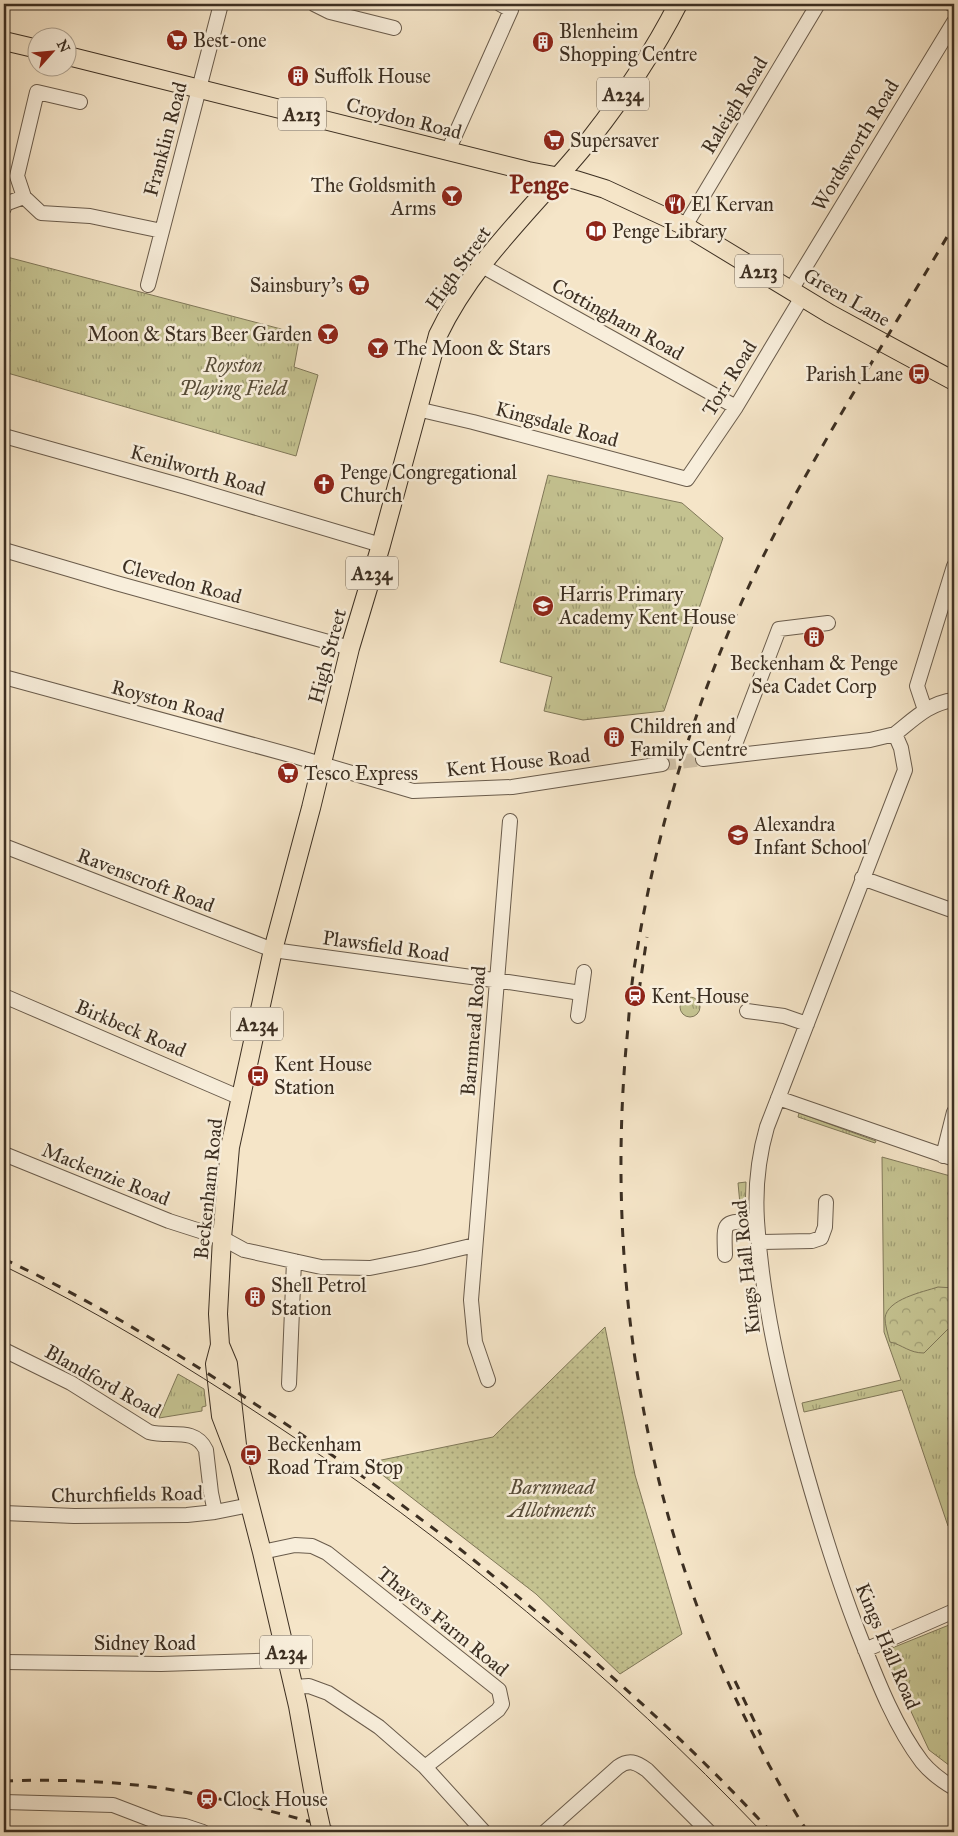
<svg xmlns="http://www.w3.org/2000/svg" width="958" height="1836" font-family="'IM FELL Great Primer',serif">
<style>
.grass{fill:url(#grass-tufts);stroke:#807859}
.forest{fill:url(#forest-crowns);stroke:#807859}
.garden{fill:url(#garden-dots);stroke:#807859}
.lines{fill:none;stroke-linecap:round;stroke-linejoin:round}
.minor-tunnel{stroke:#d0c1a7;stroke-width:14;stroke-dasharray:14 7;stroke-linecap:butt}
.minor-casing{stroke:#6a5c4c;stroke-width:16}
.major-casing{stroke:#3c2f22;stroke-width:20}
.minor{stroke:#f8eedb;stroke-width:14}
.major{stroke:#f5e5c8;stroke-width:18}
.tram{stroke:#3c2f22;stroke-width:1}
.rail{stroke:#3c2f22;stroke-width:3;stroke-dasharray:9 9;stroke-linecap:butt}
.major-bridge-casing{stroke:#3c2f22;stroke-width:20;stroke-linecap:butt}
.major-bridge{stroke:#f5e5c8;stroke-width:18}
.labels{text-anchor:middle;stroke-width:5;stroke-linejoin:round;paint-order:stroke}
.shield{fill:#f8eedb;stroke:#74685a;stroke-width:1}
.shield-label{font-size:19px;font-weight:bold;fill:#3c2f22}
.poi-label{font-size:20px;fill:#3c2f22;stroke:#f8eedb;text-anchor:start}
.street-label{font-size:20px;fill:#3c2f22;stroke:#f8eedb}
.park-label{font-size:20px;font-style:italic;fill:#574c38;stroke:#f8eedb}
.district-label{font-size:25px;font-weight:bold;fill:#7a1f14;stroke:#f8eedb}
</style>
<defs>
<pattern id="grass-tufts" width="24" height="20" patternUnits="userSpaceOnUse" patternTransform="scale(1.25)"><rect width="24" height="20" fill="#c4c290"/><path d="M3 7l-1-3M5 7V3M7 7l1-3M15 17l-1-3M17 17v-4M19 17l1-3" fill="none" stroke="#a09e75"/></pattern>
<pattern id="forest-crowns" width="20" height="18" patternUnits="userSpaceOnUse" patternTransform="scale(1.25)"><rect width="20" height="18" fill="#c4c290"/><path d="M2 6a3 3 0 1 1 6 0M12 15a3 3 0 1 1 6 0" fill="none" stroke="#a09e75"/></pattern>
<pattern id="garden-dots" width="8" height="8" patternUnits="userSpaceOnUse" patternTransform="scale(1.25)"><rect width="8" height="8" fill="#c4c290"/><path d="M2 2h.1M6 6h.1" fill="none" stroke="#a09e75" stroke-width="1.8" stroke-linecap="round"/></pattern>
</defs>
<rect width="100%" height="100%" fill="#f5e5c8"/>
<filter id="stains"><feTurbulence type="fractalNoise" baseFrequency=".004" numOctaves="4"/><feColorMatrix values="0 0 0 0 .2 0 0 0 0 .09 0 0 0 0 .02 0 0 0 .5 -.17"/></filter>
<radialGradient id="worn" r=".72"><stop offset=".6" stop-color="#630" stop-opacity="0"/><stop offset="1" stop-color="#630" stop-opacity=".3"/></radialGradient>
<!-- grass -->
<path class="grass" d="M7 257 300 334 294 367 318 375 296 456 4 372V268Z
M548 475 682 503 723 538 664 711 583 720 544 711 552 677 500 662Z
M680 1007a10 10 0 1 1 20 0a10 10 0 1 1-20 0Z
M799 1113 876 1141 875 1143 798 1117Z
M882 1157 954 1177V1523L948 1526 902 1390 804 1412 802 1403 901 1380 884 1332Z
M746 1182 745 1211 741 1215 738 1183Z
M178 1374 204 1389 206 1406 202 1407V1411L159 1418Z
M954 1623V1769L929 1750 886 1658 887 1650Z"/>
<!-- forest -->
<path class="forest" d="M938 1287 954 1288V1323L924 1353C909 1353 903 1345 890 1342 888 1335 885 1325 885 1318 887 1299 923 1292 938 1287Z"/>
<!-- garden -->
<path class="garden" d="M605 1327 635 1475 682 1634 620 1674 536 1594 367 1463 493 1437Z"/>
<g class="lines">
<!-- minor-tunnel -->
<path class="minor-tunnel" d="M662 764 703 759"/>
<!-- minor casing -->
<g class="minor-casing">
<path id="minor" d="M314 4 330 12 394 28
M951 4 954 5
M80 102 37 92 17 176 24 197 41 213 90 216 162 231
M448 151 511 10 500 4
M4 208 5 204 24 197
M685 226 818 4
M482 266 736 407
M148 285 221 4
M791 290 954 22
M417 409 473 422 687 479 736 407 802 297
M4 436 186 487 381 545
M4 550 116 583 350 648
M4 677 294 756 413 791 512 787 662 764
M954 700C929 703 914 719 895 734L901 748 905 770 767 1127C758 1158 755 1189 757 1221 762 1300 780 1378 801 1454 818 1515 836 1575 859 1634 876 1677 894 1725 922 1762 931 1773 942 1781 954 1788
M925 710 917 686 954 566
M731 755 779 629 828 623
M703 759 870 740 895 734
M4 846 273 950 508 982 581 993
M862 878 954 911
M4 996 241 1098
M747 1011 784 1016 807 1024
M578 1016 584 972
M778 1098 954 1159
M4 1154 169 1221 222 1238 244 1250 321 1267 370 1268 420 1258 475 1245
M943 1156 954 1112
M759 1242 812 1241 821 1238 825 1227 826 1202
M725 1255C724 1219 722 1223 757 1220
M4 1350 71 1383 149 1432C169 1438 195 1426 206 1450L211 1493 215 1512
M488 1380 475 1342 471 1300 510 821
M289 1384 294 1261
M4 1513 74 1516 187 1515 215 1512 250 1505
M262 1552 295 1545 312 1546 327 1553 499 1690 502 1704 498 1710 425 1767
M865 1650 954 1611
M4 1662 161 1664 287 1660
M294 1687 309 1686 328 1693 379 1727 425 1767 484 1832
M4 1802 113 1805 160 1823
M160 1832V1823L185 1826 203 1832
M545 1832 618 1767C629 1759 636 1762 647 1770L709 1832"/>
</g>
<!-- major casing -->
<g class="major-casing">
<path id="major" d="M4 41 38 49
M68 56 528 171 576 180 605 189 685 226 830 314 954 381
M220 1345 215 1364 221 1416 239 1463 262 1552 298 1706 315 1801
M239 1463 228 1364 220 1345 218 1314 222 1238 230 1147 273 950 311 808 350 648 381 545 438 335C474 259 539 203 591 138 624 96 654 51 678 4"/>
</g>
<!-- minor -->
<use href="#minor" class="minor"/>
<!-- major -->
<use href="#major" class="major"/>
<!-- tram -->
<path class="tram" d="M4 1266C95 1310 183 1364 268 1420 448 1538 613 1676 762 1832"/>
<!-- rail -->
<path class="rail" d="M639 991 647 937
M4 1259C91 1300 174 1351 255 1404 311 1440 365 1477 418 1517 462 1549 504 1585 546 1620 625 1686 701 1756 771 1832
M735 1681 761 1735
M4 1781C59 1779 113 1781 167 1789 229 1799 289 1816 349 1832
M808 1832C793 1811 782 1788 769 1765 752 1732 735 1699 720 1664 638 1472 608 1256 626 1048 629 1020 630 991 635 963 652 855 681 749 722 648 782 499 873 364 954 225"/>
<!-- major-bridge casing -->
<g class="major-bridge-casing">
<path id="major-bridge" d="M315 1801 322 1832"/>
</g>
<!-- major-bridge -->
<use href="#major-bridge" class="major-bridge"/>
</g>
<!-- icons -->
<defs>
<g id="supermarket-disc" transform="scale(1.125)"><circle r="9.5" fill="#8f2418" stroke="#f8eedb"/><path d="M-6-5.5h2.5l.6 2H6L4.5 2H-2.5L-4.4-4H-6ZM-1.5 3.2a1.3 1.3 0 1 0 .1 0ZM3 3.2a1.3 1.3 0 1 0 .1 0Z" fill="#fff"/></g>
<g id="building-disc" transform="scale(1.125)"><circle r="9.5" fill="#8f2418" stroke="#f8eedb"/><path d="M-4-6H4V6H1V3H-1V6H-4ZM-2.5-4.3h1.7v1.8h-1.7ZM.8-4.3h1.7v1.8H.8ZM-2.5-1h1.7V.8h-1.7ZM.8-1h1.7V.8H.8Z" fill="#fff"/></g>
<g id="bar-disc" transform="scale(1.125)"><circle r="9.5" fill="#8f2418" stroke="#f8eedb"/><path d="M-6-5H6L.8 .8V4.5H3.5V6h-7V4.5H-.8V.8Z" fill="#fff"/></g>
<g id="restaurant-disc" transform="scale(1.125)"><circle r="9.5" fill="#8f2418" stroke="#f8eedb"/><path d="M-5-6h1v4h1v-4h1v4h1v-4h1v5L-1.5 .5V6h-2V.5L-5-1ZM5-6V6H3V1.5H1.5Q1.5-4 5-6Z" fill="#fff"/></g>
<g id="library-disc" transform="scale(1.125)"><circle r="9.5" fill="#8f2418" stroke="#f8eedb"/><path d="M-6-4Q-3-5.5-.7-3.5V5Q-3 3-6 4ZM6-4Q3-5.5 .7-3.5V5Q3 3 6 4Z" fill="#fff"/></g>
<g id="bus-disc" transform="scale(1.125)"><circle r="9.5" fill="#8f2418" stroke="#f8eedb"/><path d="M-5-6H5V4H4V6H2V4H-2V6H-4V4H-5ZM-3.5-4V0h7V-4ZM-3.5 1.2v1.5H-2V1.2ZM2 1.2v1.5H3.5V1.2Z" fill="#fff"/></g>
<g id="church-disc" transform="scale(1.125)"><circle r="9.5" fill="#8f2418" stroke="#f8eedb"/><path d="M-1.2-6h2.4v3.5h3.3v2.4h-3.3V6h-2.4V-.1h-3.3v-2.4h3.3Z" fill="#fff"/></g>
<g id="school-disc" transform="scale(1.125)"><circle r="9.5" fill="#8f2418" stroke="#f8eedb"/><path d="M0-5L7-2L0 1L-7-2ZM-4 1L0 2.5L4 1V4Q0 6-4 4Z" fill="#fff"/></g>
<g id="station-disc" transform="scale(1.125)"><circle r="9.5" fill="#8f2418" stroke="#f8eedb"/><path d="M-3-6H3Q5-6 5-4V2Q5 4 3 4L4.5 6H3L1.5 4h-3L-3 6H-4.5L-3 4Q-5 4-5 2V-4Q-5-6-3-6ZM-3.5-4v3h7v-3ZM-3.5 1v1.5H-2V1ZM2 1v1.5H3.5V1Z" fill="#fff"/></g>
</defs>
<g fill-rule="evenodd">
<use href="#supermarket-disc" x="177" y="40"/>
<use href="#building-disc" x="543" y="42"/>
<use href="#building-disc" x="298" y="76"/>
<use href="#supermarket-disc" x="554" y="140"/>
<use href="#bar-disc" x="452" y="196"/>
<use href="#restaurant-disc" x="675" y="204"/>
<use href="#library-disc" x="596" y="231"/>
<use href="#supermarket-disc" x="359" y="285"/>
<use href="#bar-disc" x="328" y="334"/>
<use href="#bar-disc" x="378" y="348"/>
<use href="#bus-disc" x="919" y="374"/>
<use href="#church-disc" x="324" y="484"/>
<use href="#school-disc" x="543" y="606"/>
<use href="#building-disc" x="814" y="637"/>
<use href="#building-disc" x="614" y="737"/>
<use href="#supermarket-disc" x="288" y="773"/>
<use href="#school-disc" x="738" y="835"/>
<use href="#station-disc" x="635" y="996"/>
<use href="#bus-disc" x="258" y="1076"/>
<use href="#building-disc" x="255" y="1297"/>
<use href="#bus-disc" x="251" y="1455"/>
<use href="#station-disc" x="207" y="1799"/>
</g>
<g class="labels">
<!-- shield labels -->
<g class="shield">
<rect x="597" y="77.5" width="52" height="33" rx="4"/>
<rect x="278" y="97.5" width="48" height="33" rx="4"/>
<rect x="735" y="254.5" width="48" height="33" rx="4"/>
<rect x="346" y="556.5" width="52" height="33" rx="4"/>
<rect x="231" y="1007.5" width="52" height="33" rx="4"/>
<rect x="260" y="1635.5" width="52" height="33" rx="4"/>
</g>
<g class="shield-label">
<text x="623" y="101">A234</text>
<text x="302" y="121">A213</text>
<text x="759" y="278">A213</text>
<text x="372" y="580">A234</text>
<text x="257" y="1031">A234</text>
<text x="286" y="1659">A234</text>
</g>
<!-- poi labels -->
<g class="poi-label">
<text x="559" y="38">Blenheim<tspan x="559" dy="23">Shopping Centre</tspan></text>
<text x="193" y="47">Best-one</text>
<text x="314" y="83">Suffolk House</text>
<text x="570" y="147">Supersaver</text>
<text x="436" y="192" text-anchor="end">The Goldsmith<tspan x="436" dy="23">Arms</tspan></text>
<text x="691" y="211">El Kervan</text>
<text x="612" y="238">Penge Library</text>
<text x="343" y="292" text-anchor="end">Sainsbury's</text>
<text x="312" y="341" text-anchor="end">Moon &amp; Stars Beer Garden</text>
<text x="394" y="355">The Moon &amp; Stars</text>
<text x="903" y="381" text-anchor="end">Parish Lane</text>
<text x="340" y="479">Penge Congregational<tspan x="340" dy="23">Church</tspan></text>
<text x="559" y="601">Harris Primary<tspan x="559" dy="23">Academy Kent House</tspan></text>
<text x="814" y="670" text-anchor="middle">Beckenham &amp; Penge<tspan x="814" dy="23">Sea Cadet Corp</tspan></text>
<text x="630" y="733">Children and<tspan x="630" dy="23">Family Centre</tspan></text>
<text x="304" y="780">Tesco Express</text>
<text x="754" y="831">Alexandra<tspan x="754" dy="23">Infant School</tspan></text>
<text x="651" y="1003">Kent House</text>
<text x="274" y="1071">Kent House<tspan x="274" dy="23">Station</tspan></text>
<text x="271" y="1292">Shell Petrol<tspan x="271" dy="23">Station</tspan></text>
<text x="267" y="1451">Beckenham<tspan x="267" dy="23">Road Tram Stop</tspan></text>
<text x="223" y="1806">Clock House</text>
</g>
<!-- street labels -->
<g class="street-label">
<text transform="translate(734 105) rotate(-59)" y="7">Raleigh Road</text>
<text transform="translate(404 118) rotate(14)" y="7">Croydon Road</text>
<text transform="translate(165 139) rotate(-75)" y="7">Franklin Road</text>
<text transform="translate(855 145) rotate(-59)" y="7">Wordsworth Road</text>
<text transform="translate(458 268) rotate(-55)" y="7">High Street</text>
<text transform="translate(847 297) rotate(30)" y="7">Green Lane</text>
<text transform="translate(618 319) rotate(29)" y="7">Cottingham Road</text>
<text transform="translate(729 378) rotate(-58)" y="7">Torr Road</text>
<text transform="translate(557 424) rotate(15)" y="7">Kingsdale Road</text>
<text transform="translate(198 470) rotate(16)" y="7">Kenilworth Road</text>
<text transform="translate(182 581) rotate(15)" y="7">Clevedon Road</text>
<text transform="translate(327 656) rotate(-75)" y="7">High Street</text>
<text transform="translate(168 701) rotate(15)" y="7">Royston Road</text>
<text transform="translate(518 762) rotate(-6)" y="7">Kent House Road</text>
<text transform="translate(146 880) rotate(21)" y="7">Ravenscroft Road</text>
<text transform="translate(386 946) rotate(8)" y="7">Plawsfield Road</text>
<text transform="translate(131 1028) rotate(23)" y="7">Birkbeck Road</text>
<text transform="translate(473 1031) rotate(-85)" y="7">Barnmead Road</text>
<text transform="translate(106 1174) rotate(22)" y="7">Mackenzie Road</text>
<text transform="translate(208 1189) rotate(-84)" y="7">Beckenham Road</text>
<text transform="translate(746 1267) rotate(-96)" y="7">Kings Hall Road</text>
<text transform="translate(103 1381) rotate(29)" y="7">Blandford Road</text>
<text transform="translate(127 1494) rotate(-1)" y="7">Churchfields Road</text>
<text transform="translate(443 1621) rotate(39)" y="7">Thayers Farm Road</text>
<text x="145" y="1650">Sidney Road</text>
<text transform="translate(888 1646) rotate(67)" y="7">Kings Hall Road</text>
</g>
<!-- park labels -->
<g class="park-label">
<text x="233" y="372">Royston<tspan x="233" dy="23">Playing Field</tspan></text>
<text x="552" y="1494">Barnmead<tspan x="552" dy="23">Allotments</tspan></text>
</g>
<!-- district labels -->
<g class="district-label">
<text x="539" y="193">Penge</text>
</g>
</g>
<!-- margin -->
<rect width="958" height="1836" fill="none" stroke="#f5e5c8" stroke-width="20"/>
<rect x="5" y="5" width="948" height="1826" fill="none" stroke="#3c2f22" stroke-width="2.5"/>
<rect x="10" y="10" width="938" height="1816" fill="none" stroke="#3c2f22"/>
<!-- north arrow -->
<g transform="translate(52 52) rotate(63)"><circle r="24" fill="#f8eedb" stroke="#ada291"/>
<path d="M0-4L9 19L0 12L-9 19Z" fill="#8f2418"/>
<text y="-8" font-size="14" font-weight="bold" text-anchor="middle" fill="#3c2f22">N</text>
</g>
<rect width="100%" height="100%" filter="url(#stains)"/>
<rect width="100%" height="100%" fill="url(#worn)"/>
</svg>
